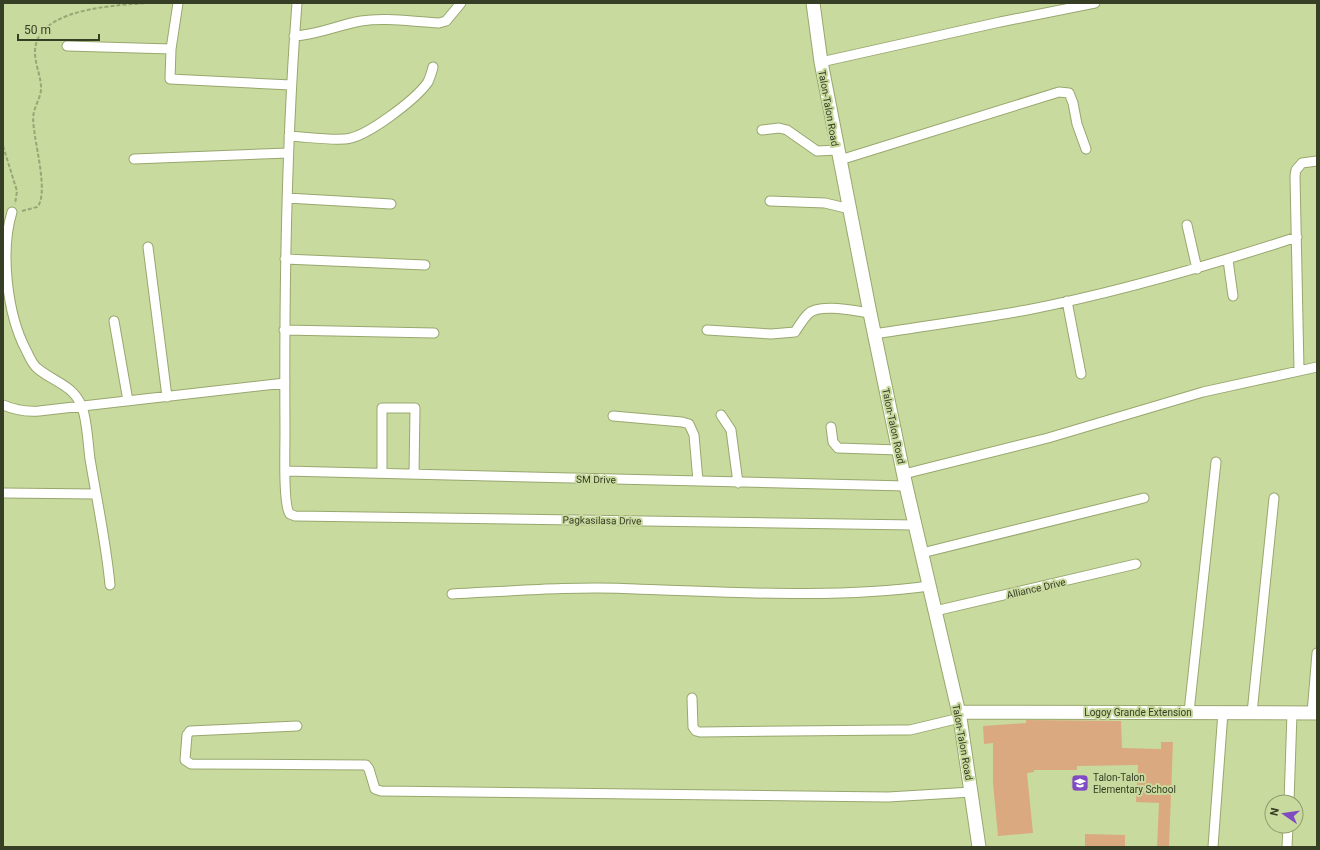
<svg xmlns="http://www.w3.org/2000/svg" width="1320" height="850" font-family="Roboto,sans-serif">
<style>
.building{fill:#dba980}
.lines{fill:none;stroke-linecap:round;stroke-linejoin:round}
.street-casing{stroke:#98a76e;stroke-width:11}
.secondary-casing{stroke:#98a76e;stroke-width:15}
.path{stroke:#98a676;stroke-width:2;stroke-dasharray:4 2;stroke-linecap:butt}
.street{stroke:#fff;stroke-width:9}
.secondary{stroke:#fff;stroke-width:13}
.labels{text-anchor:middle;stroke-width:4;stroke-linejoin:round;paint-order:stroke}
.street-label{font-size:10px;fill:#373e26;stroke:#c9da9e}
.poi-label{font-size:10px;fill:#373e26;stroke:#c9da9e;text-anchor:start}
</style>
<rect width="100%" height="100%" fill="#c9da9e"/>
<!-- building -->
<path class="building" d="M1026 720 1121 721 1122 748 1161 749V742H1173L1169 847H1157L1159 803 1136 802 1138 765 1077 766V770H1034V772L1027 773 1033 833 998 836 993 783V743L984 744 983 726 1026 723Z
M1085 834 1125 835V847H1085Z"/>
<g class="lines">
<!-- street casing -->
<g class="street-casing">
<path id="street" d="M178 3 171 49 170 79 291 85
M297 3C286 146 284 290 285 433 285 447 283 507 290 514L295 516 915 525
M294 36C318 35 338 25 361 21 387 17 413 22 439 23L446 21 461 3
M67 46 171 49
M821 62 1000 22 1095 3
M762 130 779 128 787 130 817 151 837 150
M289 136C307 137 326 140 345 139 366 138 416 99 428 82 430 77 432 72 433 67
M134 159 288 153
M840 160 1059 92 1069 93 1073 103 1077 124 1086 149
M287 198 391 204
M770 201 825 203 850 209
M12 212C0 251 7 314 26 350 29 356 32 364 37 368 52 381 73 385 81 405 87 416 88 445 90 459 97 501 106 542 110 585
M1187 225 1197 269
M148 247 167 397
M285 259 425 265
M1228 260 1233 296
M1067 301 1081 374
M114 321 128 401
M284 330 434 333
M707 330 771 334 795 332C799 326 803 319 808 314 819 303 855 311 870 313
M874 334C925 326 977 319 1027 310 1119 292 1208 266 1297 237
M1299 370 1295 176 1296 170 1302 163 1317 161
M3 405C15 410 26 412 39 411L285 383
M721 415 731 430 738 483
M613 416 682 422 689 424 694 435 698 481
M831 427 833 442 838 448 899 450
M285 471 906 486
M382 473V408H415L414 474
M904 474 1048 438 1203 392 1317 367
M3 493 96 494
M922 553 1144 498
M452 594C513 591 575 586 636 589 734 592 832 599 929 586
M935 611 1136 564
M692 698 693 727 696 731 700 732 896 730H910L960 718
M1189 712 1216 462
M1252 713 1274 498
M1312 713 1317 653
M297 726 190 731 187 735 185 760 191 764 366 765 369 769 375 789 381 791 888 797 972 792
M1289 802 1292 713
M1213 847 1223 712
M1287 847 1288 826"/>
</g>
<!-- secondary casing -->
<g class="secondary-casing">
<path id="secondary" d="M813 3 821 62 870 313 906 486 960 718 979 847
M959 712 1317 713"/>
</g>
<!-- path -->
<path class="path" d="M3 146 17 191 15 204
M22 211 37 207C48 197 37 151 35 136 34 128 32 120 34 112 36 103 42 95 41 86 40 71 31 56 37 41 49 8 118 5 148 3"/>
<!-- street -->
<use href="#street" class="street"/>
<!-- secondary -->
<use href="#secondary" class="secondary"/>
</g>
<!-- icons -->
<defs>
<g id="school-square" transform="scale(0.9)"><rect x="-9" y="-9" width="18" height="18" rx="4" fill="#7f4ac2" stroke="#c9da9e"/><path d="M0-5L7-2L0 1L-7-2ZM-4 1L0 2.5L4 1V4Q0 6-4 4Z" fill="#fff"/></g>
</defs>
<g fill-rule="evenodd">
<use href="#school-square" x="1080" y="783"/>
</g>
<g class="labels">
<!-- street labels -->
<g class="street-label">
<text transform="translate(829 108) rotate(80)" y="4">Talon-Talon Road</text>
<text transform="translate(894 426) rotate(78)" y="4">Talon-Talon Road</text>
<text transform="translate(596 479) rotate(1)" y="4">SM Drive</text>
<text transform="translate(602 520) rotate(1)" y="4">Pagkasilasa Drive</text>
<text transform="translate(1036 588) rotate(-13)" y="4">Alliance Drive</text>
<text x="1138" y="716">Logoy Grande Extension</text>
<text transform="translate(963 742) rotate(80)" y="4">Talon-Talon Road</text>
</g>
<!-- poi labels -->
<g class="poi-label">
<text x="1093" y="781">Talon-Talon<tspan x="1093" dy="12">Elementary School</tspan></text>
</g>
</g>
<!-- border -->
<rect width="1320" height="850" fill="none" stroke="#373e26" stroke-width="8"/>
<!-- north arrow -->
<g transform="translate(1284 814) rotate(283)"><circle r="19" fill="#c9da9e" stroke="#8f9c6e"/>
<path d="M0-3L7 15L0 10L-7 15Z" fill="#7f4ac2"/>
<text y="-6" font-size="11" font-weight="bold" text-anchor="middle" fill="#373e26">N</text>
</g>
<!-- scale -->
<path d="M18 34v6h81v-6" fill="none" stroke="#373e26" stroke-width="2"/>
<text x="24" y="34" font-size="12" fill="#373e26" stroke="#c9da9e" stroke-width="3" paint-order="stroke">50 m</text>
</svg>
